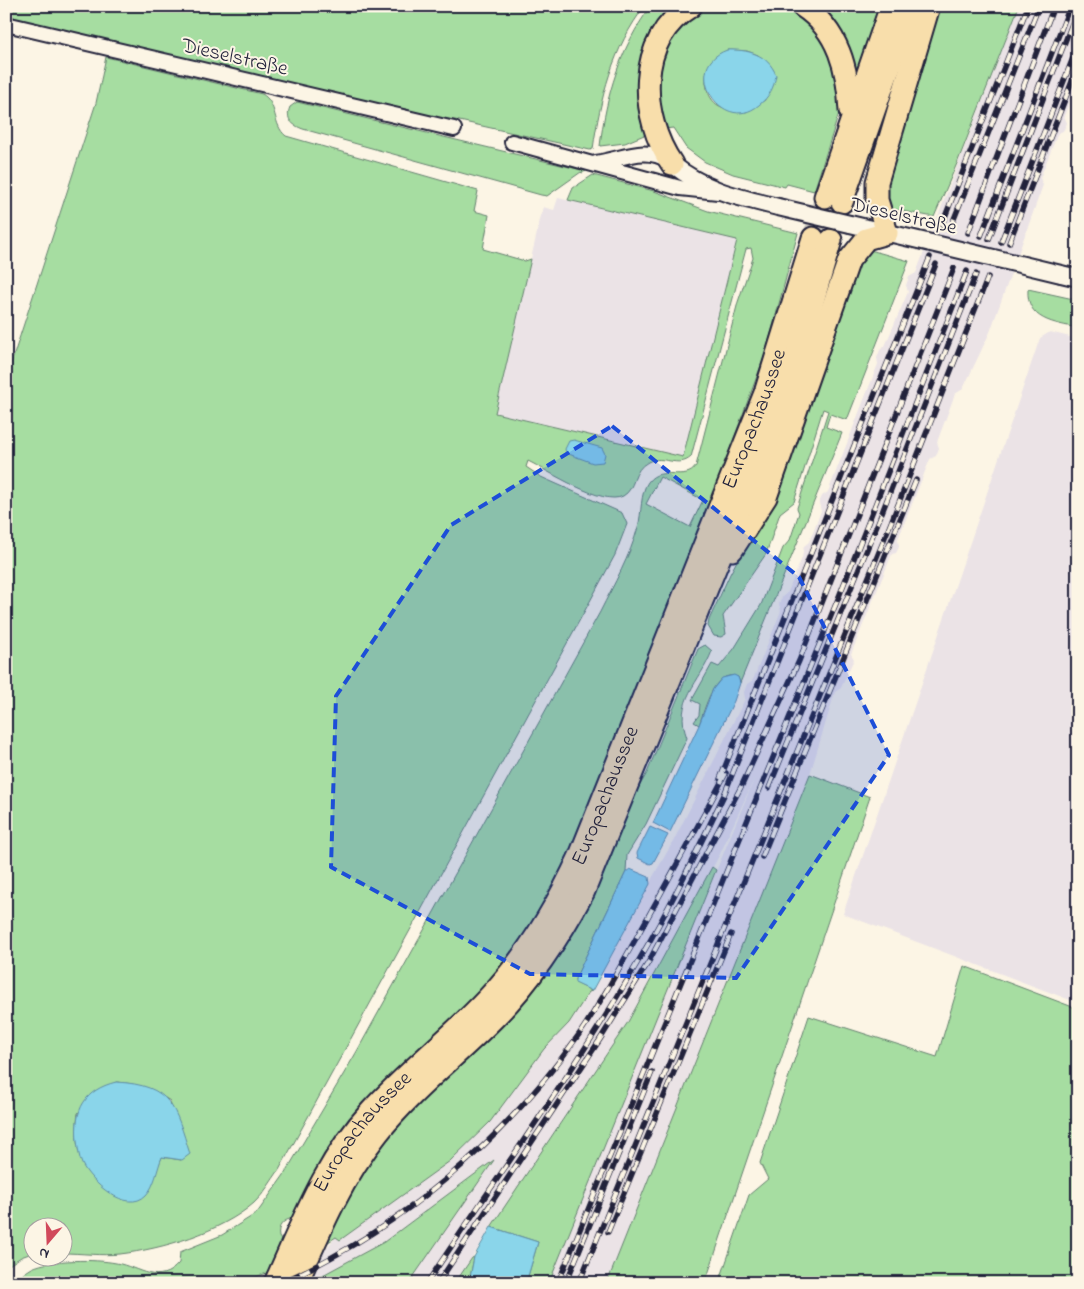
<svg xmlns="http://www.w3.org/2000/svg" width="1084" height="1289" font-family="'Indie Flower',sans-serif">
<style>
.built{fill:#ebe3e6}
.green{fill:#a6dda1;stroke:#64806e;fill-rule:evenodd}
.water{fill:#8ad5ea;stroke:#608da4}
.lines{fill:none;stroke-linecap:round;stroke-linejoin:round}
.primary-tunnel{stroke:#d0cbc3;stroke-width:21;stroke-dasharray:21 11;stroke-linecap:butt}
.minor-casing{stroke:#22223b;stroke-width:18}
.tertiary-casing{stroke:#22223b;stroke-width:20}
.primary-casing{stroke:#22223b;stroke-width:25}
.minor{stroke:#fcf5e5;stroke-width:14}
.tertiary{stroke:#fcf5e5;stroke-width:16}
.primary{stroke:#f8deab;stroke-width:21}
.rail-casing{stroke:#22223b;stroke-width:5.5}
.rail{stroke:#fcf5e5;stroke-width:4;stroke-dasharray:11;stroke-linecap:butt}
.tertiary-bridge-casing{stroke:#22223b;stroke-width:20;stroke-linecap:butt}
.tertiary-bridge{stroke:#fcf5e5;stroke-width:16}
.marked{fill:#1d4ed8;fill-opacity:0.2;stroke:#1d4ed8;stroke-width:4;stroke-dasharray:10 6;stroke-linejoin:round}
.labels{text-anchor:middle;stroke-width:4;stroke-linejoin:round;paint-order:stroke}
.street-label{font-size:21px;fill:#22223b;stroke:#fcf5e5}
</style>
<rect width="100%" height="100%" fill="#fcf5e5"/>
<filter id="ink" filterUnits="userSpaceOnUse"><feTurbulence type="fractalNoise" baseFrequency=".02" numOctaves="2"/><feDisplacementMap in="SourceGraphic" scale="10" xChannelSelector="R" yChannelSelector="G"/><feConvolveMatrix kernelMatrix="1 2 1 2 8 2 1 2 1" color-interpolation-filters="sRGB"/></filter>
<g filter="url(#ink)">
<!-- built -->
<path class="built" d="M1019 6H1078V82L1064 116 1067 123 1063 131 1058 133 1040 178 1043 185 990 332 963 389 955 394 937 442 939 448 936 456 930 459 898 539 899 547 896 553 892 554 851 654 854 659 841 688 835 692 810 774 607 1283H546L755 777 720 854 628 1022 455 1283H409L492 1162 330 1283H315L309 1276 317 1258 336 1237 569 1023 674 840 745 699 744 692 747 684 753 680 781 611 779 604 782 597 788 592 802 558 804 546 809 542 821 511 819 503 822 496 828 492 878 364 877 358 880 350 885 346 908 292 906 285 909 277 916 273Z
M558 198 737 239 683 458 495 413 543 207 554 210Z
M1050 332 1078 339V1003L843 914 1040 338Z"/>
<!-- green -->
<path class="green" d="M6 6H645C613 47 600 99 593 149L590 150 455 120 433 117 11 18 6 14Z
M651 6H679L664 22 649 133 625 143 600 146C606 96 620 48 651 6Z
M708 6H793L816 24 840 72V110L814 191 787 184 785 187 733 174 705 162 686 148 673 128 664 129 656 83 665 49 678 29ZM727 50 747 51 758 55 765 100 746 112C738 111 730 110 722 107 707 102 702 79 709 66 712 59 721 54 727 50Z
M814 6H884L857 84Z
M935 6H1019L958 161 934 217 886 208 883 175Z
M106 57 262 94C278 103 272 125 286 136L478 191 474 211 489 215 483 249 525 261 531 259 495 413 683 457 737 240 568 200 573 188 593 175 654 191 708 211 798 233 766 352 717 484 712 505 560 879 509 960 293 1218C283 1220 277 1226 279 1237L283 1243 272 1271 240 1283H14C19 1277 25 1272 32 1268 51 1259 95 1259 116 1263 139 1267 159 1287 179 1263L180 1252 222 1235 257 1213 284 1175 356 1053 600 612C614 584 630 556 638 527 642 513 640 493 648 482 661 464 686 483 696 466L738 302 753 258 751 248 746 249 691 457C678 469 663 454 648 462 632 470 636 489 623 496 603 507 547 470 528 461L526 467 541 477 622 513 627 524 615 555 589 603 279 1170C271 1181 264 1194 254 1203 221 1232 162 1249 120 1254 101 1256 81 1253 63 1253L62 1226H32V1253L21 1257 6 1267V379L96 103ZM660 477 703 500 690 527 646 504ZM116 1082C137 1083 152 1089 170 1101L181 1160 162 1157 157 1169 88 1172C76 1156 75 1133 78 1113Z
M297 102 586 171 582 173 581 172 547 196 541 195 303 129C292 125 285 119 290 107Z
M870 250 909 261 847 420 830 414 826 427 842 433 740 683 738 677C714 668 705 709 699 725L694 722 699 715 700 704 692 700 712 664 719 667 734 649 761 605 783 548 790 540 799 513 797 508 828 411 823 409 794 502 780 513 766 554 723 616 726 634 721 637 714 636 708 626 709 620 730 574 756 525 855 264Z
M1028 289 1078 300V328C1054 323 1026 320 1028 289Z
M705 645 712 651C700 683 673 700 687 738L646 824 627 855 626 872 575 979 576 983 592 991 589 992 569 1023 544 1049 490 1122 450 1161 340 1240 336 1237 316 1250 339 1203 632 799 647 773 698 649Z
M810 774 870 797 705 1283H607Z
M712 867 716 870 549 1283H526L538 1242 491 1227 628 1022Z
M964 966 1078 1009V1283H719L749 1195 768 1179 760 1163 809 1016 937 1057Z
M494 1160 409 1283H308L384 1242Z
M474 1257 469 1283H455L472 1258Z"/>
<!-- water -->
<path class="water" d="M727 50C747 49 768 54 776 75 774 88 769 97 759 105 722 136 679 67 727 50Z
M574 440 602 448 605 454 603 462 593 463 566 453 565 449 569 441Z
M734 675 738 677 740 683 734 701 670 832 653 823 699 725 713 689 722 678Z
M650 827 668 835 653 863 650 864 638 858 637 853Z
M630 869 649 877 650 884 592 991 575 983V979L626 872Z
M116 1082C172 1085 175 1107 190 1154L182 1160 162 1157C157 1169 155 1186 146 1195 127 1215 90 1181 82 1164 79 1158 78 1148 77 1141 74 1110 84 1090 116 1082Z
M491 1227 538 1242 526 1283H469L474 1257Z"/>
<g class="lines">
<!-- primary-tunnel -->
<path class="primary-tunnel" d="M813 238 825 197"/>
<!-- minor casing -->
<g class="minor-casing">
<path id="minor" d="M6 24 454 129
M512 142 680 188 718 192
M596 163C623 159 645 145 669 161"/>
</g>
<!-- tertiary casing -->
<g class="tertiary-casing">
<path id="tertiary" d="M672 164C706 191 737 197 778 207
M850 224 931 243
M1061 274 1078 278"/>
</g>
<!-- primary casing -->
<g class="primary-casing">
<g id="primary">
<path d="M802 6C839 30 848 70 850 111"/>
<path d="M672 164C640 117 635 40 691 6"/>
<path d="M825 197 891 6"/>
<path d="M842 202 911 6"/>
<path d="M732 550 766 497 849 260 866 239 887 233 877 200V182L929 6"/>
<path id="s1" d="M275 1283C302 1223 326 1160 371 1111 407 1071 451 1038 488 998 528 956 556 908 580 856L765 393 813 238"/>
<path d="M297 1283C320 1230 342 1178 378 1133 412 1090 458 1055 497 1015 532 979 560 936 584 891L765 446 789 382 831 240"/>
</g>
</g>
<!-- minor -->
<use href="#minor" class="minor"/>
<!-- tertiary -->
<use href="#tertiary" class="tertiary"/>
<!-- primary -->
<use href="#primary" class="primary"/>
<!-- rail casing -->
<g class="rail-casing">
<path id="rail" d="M941 227 1028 6
M950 229 1039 6
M968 233 1054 6
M981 236 1070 6
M989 239 1078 8
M1001 242 1078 45
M1009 243 1078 66
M720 779 930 257
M769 788 879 520 976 274
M762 857 916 480
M608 1232 731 934
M280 1283C401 1229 504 1141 580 1033 600 1004 617 972 634 942 665 886 696 830 726 773
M427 1283C498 1175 575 1071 639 960 670 907 697 851 724 795L936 264
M438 1283 599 1041 648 963 742 785 799 661 954 268
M558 1283 840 594 967 271
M566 1283 652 1072
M579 1283 890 525 988 277"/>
</g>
<!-- rail -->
<use href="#rail" class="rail"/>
<!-- tertiary-bridge casing -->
<g class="tertiary-bridge-casing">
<path id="tertiary-bridge" d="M778 207 850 224
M931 243 1061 274"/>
</g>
<!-- tertiary-bridge -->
<use href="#tertiary-bridge" class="tertiary-bridge"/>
</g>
</g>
<!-- marked area -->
<path class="marked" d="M612 426 799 577 889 755 736 978 530 974 331 867 336 696 451 525Z"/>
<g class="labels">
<!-- street labels -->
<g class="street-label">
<text transform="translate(235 56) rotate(13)" y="7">Dieselstraße</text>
<text transform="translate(904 215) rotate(13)" y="7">Dieselstraße</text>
<text dy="7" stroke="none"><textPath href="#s1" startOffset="1001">Europachaussee</textPath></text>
<text dy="7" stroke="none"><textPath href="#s1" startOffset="596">Europachaussee</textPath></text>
<text dy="7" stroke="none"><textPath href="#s1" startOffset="176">Europachaussee</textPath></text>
</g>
</g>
<!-- margin -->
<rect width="1084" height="1289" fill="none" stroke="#fcf5e5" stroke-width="25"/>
<rect x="12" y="12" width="1059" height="1264" fill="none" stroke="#22223b" stroke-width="2" filter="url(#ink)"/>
<!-- north arrow -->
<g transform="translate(48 1242) rotate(199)"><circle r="24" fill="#fcf5e5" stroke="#a5a1a1"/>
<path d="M0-4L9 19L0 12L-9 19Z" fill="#d1495b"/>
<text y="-8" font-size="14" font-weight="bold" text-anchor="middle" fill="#22223b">N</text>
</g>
</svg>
